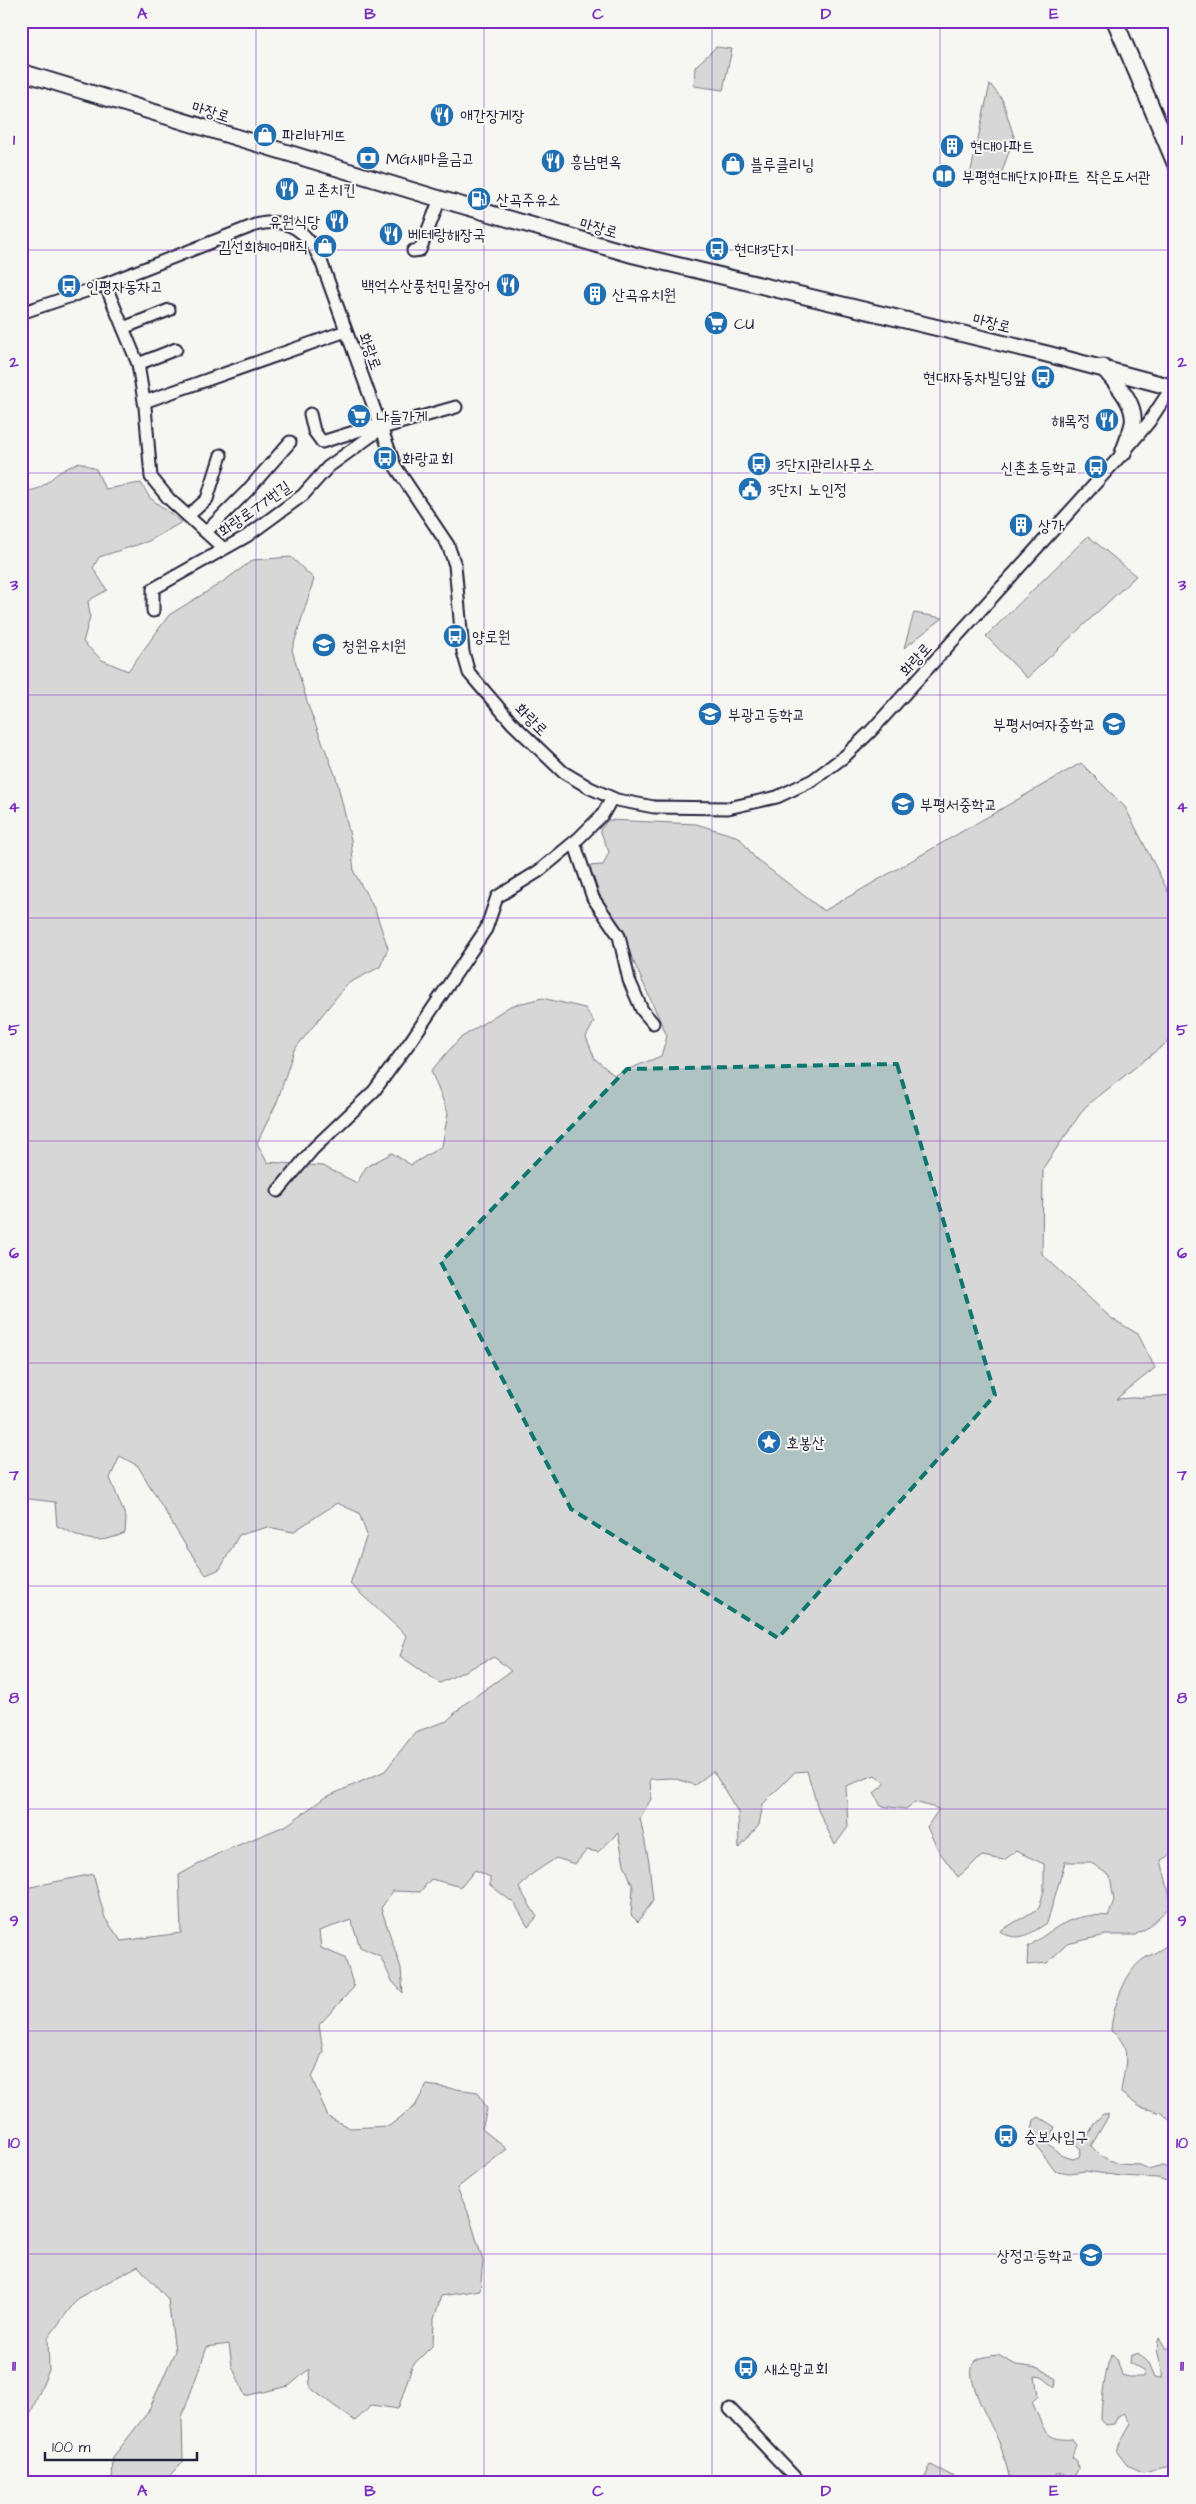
<svg xmlns="http://www.w3.org/2000/svg" width="1196" height="2504" font-family="'Architects Daughter','Poor Story',sans-serif">
<style>
.green{fill:#d7d7d7;stroke:#7c7c89}
.lines{fill:none;stroke-linecap:round;stroke-linejoin:round}
.minor-casing{stroke:#22223b;stroke-width:15}
.major-casing{stroke:#22223b;stroke-width:19}
.minor{stroke:#f6f6f2;stroke-width:11}
.major{stroke:#f6f6f2;stroke-width:15}
.marked{fill:#0f766e;fill-opacity:0.2;stroke:#0f766e;stroke-width:4;stroke-dasharray:10 6;stroke-linejoin:round}
.grid{fill:none;stroke:#7b2cbf;stroke-width:1;stroke-opacity:0.55}
.labels{text-anchor:middle;stroke-width:4;stroke-linejoin:round;paint-order:stroke}
.street-label{font-size:16px;fill:#22223b;stroke:#f6f6f2}
.poi-label{font-size:16px;fill:#22223b;stroke:#f6f6f2;text-anchor:start}
.neatline{fill:none;stroke:#7b2cbf;stroke-width:2}
.grid-label{font-size:16px;text-anchor:middle;font-weight:bold;fill:#7b2cbf}
</style>
<rect width="100%" height="100%" fill="#f6f6f2"/>
<filter id="ink" filterUnits="userSpaceOnUse"><feTurbulence type="fractalNoise" baseFrequency=".02" numOctaves="2"/><feDisplacementMap in="SourceGraphic" scale="10" xChannelSelector="R" yChannelSelector="G"/><feConvolveMatrix kernelMatrix="1 2 1 2 8 2 1 2 1" color-interpolation-filters="sRGB"/></filter>
<g filter="url(#ink)">
<!-- green -->
<path class="green" d="M716 47 732 49 723 90 694 86 695 67Z
M990 84 1002 99 1014 137 997 186 970 175Z
M79 462 96 469 105 489 141 483 150 498 182 522 149 541 99 557 93 568 107 590 88 601 90 617 83 642 102 660 128 671 169 615 221 583 253 560 291 557 314 579 292 650 309 708 336 777 351 840 354 872 375 910 388 948 380 967 347 984 294 1050 277 1102 257 1143 267 1162 323 1166 357 1183 366 1167 392 1153 411 1165 442 1146 448 1113 431 1071 459 1039 510 1006 542 998 585 1008 594 1022 586 1037 595 1059 614 1075 661 1056 667 1036 627 947 602 901 588 866 603 865 609 852 600 830 608 820 696 824 739 837 755 858 824 911 1081 763 1125 807 1175 905V1036L1085 1107 1043 1168 1042 1254 1111 1318 1138 1334 1155 1368 1116 1399 1175 1395V1852L1161 1860 1172 1905 1147 1928 1135 1935H1106L1067 1944 1047 1963 1027 1965 1028 1947C1055 1928 1072 1912 1108 1916L1114 1900 1110 1876 1090 1862H1065L1047 1923C1031 1933 1018 1944 1000 1931L1039 1908 1044 1890V1864L1016 1851 1004 1860 982 1856 958 1877 938 1850 927 1827 939 1809 915 1802 906 1809 881 1806 874 1793 886 1783 875 1775 846 1786 848 1827 835 1845 819 1812 807 1771 795 1772 763 1804 759 1825 739 1849 738 1812 713 1771 695 1785 673 1778 650 1779 651 1799 640 1818 649 1862 653 1901 638 1922 631 1915 633 1887 624 1864 618 1833 598 1852 587 1850 575 1864 556 1858 532 1874 519 1888 537 1917 528 1927 515 1904 490 1885V1877L475 1870 461 1887 431 1879 420 1892 393 1891 381 1908 401 1968 403 1993 392 1981 380 1956 360 1947 351 1920 319 1931 321 1948 345 1958 354 1987 319 2025 323 2051 312 2078 328 2117 350 2128 389 2126 415 2106 427 2085 478 2092 487 2109 482 2129 507 2149 457 2188 468 2212 483 2261 480 2290 441 2296 434 2319 433 2345 412 2366 398 2409 372 2405 355 2421 310 2388 309 2369 289 2386 245 2396 232 2366 229 2344 207 2347 182 2417 183 2462 164 2483H112L113 2457 148 2412 175 2351 168 2299 138 2266 78 2298 48 2338 49 2370 29 2417 21 2430V1889L93 1874 105 1918 121 1941 181 1933 179 1875 219 1853 287 1825 324 1798 385 1771 415 1732 447 1721 463 1705 511 1671 494 1657 440 1683 400 1656 407 1636 350 1584 367 1535 359 1513 337 1503 293 1532 268 1527 239 1535 220 1569 206 1575 187 1548 138 1466 120 1456 110 1478 126 1518 125 1533C95 1546 85 1539 57 1526L55 1502 21 1498V489C36 495 47 482 57 474 64 469 72 466 79 462Z
M1088 536 1136 576 1027 678 986 636Z
M914 613 943 618 904 648Z
M1175 1939V2126L1162 2113 1140 2107 1121 2093C1123 2070 1135 2046 1111 2031 1112 2010 1125 1970 1145 1958 1156 1952 1165 1948 1175 1939Z
M1103 2114H1108V2117L1091 2146 1101 2156 1118 2164 1140 2165 1149 2169C1162 2164 1165 2165 1175 2174V2184L1158 2178 1121 2176 1085 2171 1070 2173 1056 2171 1038 2148 1032 2130 1034 2120 1039 2117 1055 2127 1048 2143 1062 2156 1073 2159 1079 2157 1081 2149 1064 2135 1071 2133 1080 2139H1086L1095 2122Z
M1159 2337 1166 2349 1175 2345V2465L1143 2472 1127 2465 1117 2452 1119 2445 1131 2424 1124 2413 1118 2416 1114 2424 1106 2425 1101 2420C1101 2407 1105 2364 1112 2354L1117 2359 1122 2375 1129 2377H1143L1144 2370 1130 2363 1131 2356 1138 2353 1149 2363 1155 2377 1162 2378C1164 2364 1153 2352 1159 2337Z
M998 2355 1016 2365 1039 2368 1056 2379 1055 2387 1042 2377 1035 2376 1038 2396 1032 2402C1043 2424 1042 2442 1072 2439L1076 2444 1072 2457 1077 2461 1078 2469 1075 2475 1069 2478 1063 2473 1056 2474 1054 2483H1006L1009 2476C1006 2464 1003 2452 999 2442 992 2426 965 2381 973 2364 976 2357 991 2356 998 2355Z
M931 2465 966 2483H922Z"/>
<g class="lines">
<!-- minor casing -->
<g class="minor-casing">
<path id="minor" d="M413 251 420 250 440 199
M105 284 138 364 145 407 151 477 169 499 224 549
M21 313 95 288 255 225C289 216 307 231 321 261L395 466 448 545 455 565 463 652 469 673 512 723 563 772 590 788 617 800 654 807 728 808 777 797 813 780 845 756 871 731 1123 453 1149 422 1172 387
M123 328 169 310
M138 364 176 349
M144 402 346 331
M310 414 314 431 322 442 373 426 382 428 456 407
M188 516 207 499 221 455
M206 532 247 491 290 442
M153 611V589L247 536 303 495 328 467 382 428
M574 842 593 898 619 936 629 980 642 1010 653 1023
M278 1191 313 1149 374 1091 410 1042 486 929 497 897 539 871 579 838 603 814 612 798
M730 2409 800 2483"/>
</g>
<!-- major casing -->
<g class="major-casing">
<path id="major" d="M1115 21 1175 163
M21 72 440 199 634 255 1047 354 1175 388
M1103 367C1114 382 1136 402 1133 423 1131 433 1126 444 1123 453"/>
</g>
<!-- minor -->
<use href="#minor" class="minor"/>
<!-- major -->
<use href="#major" class="major"/>
</g>
</g>
<!-- marked area -->
<path class="marked" d="M897 1064 995 1395 778 1638 571 1509 441 1262 627 1069Z"/>
<!-- grid -->
<path class="grid" d="M256 21V2483M484 21V2483M712 21V2483M940 21V2483M21 250H1175M21 473H1175M21 695H1175M21 918H1175M21 1141H1175M21 1363H1175M21 1586H1175M21 1809H1175M21 2031H1175M21 2254H1175"/>
<!-- icons -->
<defs>
<g id="restaurant-disc" transform="scale(1.25)"><circle r="9.5" fill="#1f6fb2" stroke="#f6f6f2"/><path d="M-5-6h1v4h1v-4h1v4h1v-4h1v5L-1.5 .5V6h-2V.5L-5-1ZM5-6V6H3V1.5H1.5Q1.5-4 5-6Z" fill="#fff"/></g>
<g id="shop-disc" transform="scale(1.25)"><circle r="9.5" fill="#1f6fb2" stroke="#f6f6f2"/><path d="M-5-2.5h2.3a2.7 3.5 0 0 1 5.4 0H5L5.5 6h-11ZM-1.5-2.5h3a1.5 2.3 0 0 0-3 0Z" fill="#fff"/></g>
<g id="building-disc" transform="scale(1.25)"><circle r="9.5" fill="#1f6fb2" stroke="#f6f6f2"/><path d="M-4-6H4V6H1V3H-1V6H-4ZM-2.5-4.3h1.7v1.8h-1.7ZM.8-4.3h1.7v1.8H.8ZM-2.5-1h1.7V.8h-1.7ZM.8-1h1.7V.8H.8Z" fill="#fff"/></g>
<g id="bank-disc" transform="scale(1.25)"><circle r="9.5" fill="#1f6fb2" stroke="#f6f6f2"/><path d="M-6-4H6V4H-6ZM0-2.3a2.3 2.3 0 1 0 0 4.6a2.3 2.3 0 1 0 0-4.6Z" fill="#fff"/></g>
<g id="library-disc" transform="scale(1.25)"><circle r="9.5" fill="#1f6fb2" stroke="#f6f6f2"/><path d="M-6-4Q-3-5.5-.7-3.5V5Q-3 3-6 4ZM6-4Q3-5.5 .7-3.5V5Q3 3 6 4Z" fill="#fff"/></g>
<g id="fuel-disc" transform="scale(1.25)"><circle r="9.5" fill="#1f6fb2" stroke="#f6f6f2"/><path d="M-5.5-6h7V0h2V4h1.3V-2.5L3-4.5l.8-.8L6-3V5H2.5V1h-1V6h-7ZM-4.2-4.7v3.2H.2V-4.7Z" fill="#fff"/></g>
<g id="bus-disc" transform="scale(1.25)"><circle r="9.5" fill="#1f6fb2" stroke="#f6f6f2"/><path d="M-5-6H5V4H4V6H2V4H-2V6H-4V4H-5ZM-3.5-4V0h7V-4ZM-3.5 1.2v1.5H-2V1.2ZM2 1.2v1.5H3.5V1.2Z" fill="#fff"/></g>
<g id="supermarket-disc" transform="scale(1.25)"><circle r="9.5" fill="#1f6fb2" stroke="#f6f6f2"/><path d="M-6-5.5h2.5l.6 2H6L4.5 2H-2.5L-4.4-4H-6ZM-1.5 3.2a1.3 1.3 0 1 0 .1 0ZM3 3.2a1.3 1.3 0 1 0 .1 0Z" fill="#fff"/></g>
<g id="civic-disc" transform="scale(1.25)"><circle r="9.5" fill="#1f6fb2" stroke="#f6f6f2"/><path d="M-.6-6.5H3V-4.5H.6V-3L4-1V1h2V6H-6V1h2V-1L-.6-3ZM-1.2 2.5V6h2.4V2.5Z" fill="#fff"/></g>
<g id="school-disc" transform="scale(1.25)"><circle r="9.5" fill="#1f6fb2" stroke="#f6f6f2"/><path d="M0-5L7-2L0 1L-7-2ZM-4 1L0 2.5L4 1V4Q0 6-4 4Z" fill="#fff"/></g>
<g id="sight-disc" transform="scale(1.25)"><circle r="9.5" fill="#1f6fb2" stroke="#f6f6f2"/><path d="M0-6L1.8-2.2L6-1.7L2.9 1.2L3.7 5.4L0 3.3L-3.7 5.4L-2.9 1.2L-6-1.7L-1.8-2.2Z" fill="#fff"/></g>
</defs>
<g fill-rule="evenodd">
<use href="#restaurant-disc" x="442" y="115"/>
<use href="#shop-disc" x="265" y="135"/>
<use href="#building-disc" x="952" y="146"/>
<use href="#bank-disc" x="368" y="158"/>
<use href="#restaurant-disc" x="553" y="161"/>
<use href="#shop-disc" x="733" y="164"/>
<use href="#library-disc" x="944" y="176"/>
<use href="#restaurant-disc" x="287" y="189"/>
<use href="#fuel-disc" x="479" y="199"/>
<use href="#restaurant-disc" x="337" y="221"/>
<use href="#restaurant-disc" x="391" y="234"/>
<use href="#shop-disc" x="325" y="246"/>
<use href="#bus-disc" x="717" y="249"/>
<use href="#restaurant-disc" x="508" y="285"/>
<use href="#bus-disc" x="69" y="286"/>
<use href="#building-disc" x="595" y="294"/>
<use href="#supermarket-disc" x="716" y="323"/>
<use href="#bus-disc" x="1043" y="377"/>
<use href="#supermarket-disc" x="359" y="416"/>
<use href="#restaurant-disc" x="1107" y="420"/>
<use href="#bus-disc" x="385" y="458"/>
<use href="#bus-disc" x="759" y="464"/>
<use href="#bus-disc" x="1096" y="467"/>
<use href="#civic-disc" x="750" y="489"/>
<use href="#building-disc" x="1021" y="525"/>
<use href="#bus-disc" x="455" y="636"/>
<use href="#school-disc" x="324" y="645"/>
<use href="#school-disc" x="710" y="714"/>
<use href="#school-disc" x="1114" y="724"/>
<use href="#school-disc" x="903" y="804"/>
<use href="#sight-disc" x="769" y="1442"/>
<use href="#bus-disc" x="1006" y="2136"/>
<use href="#school-disc" x="1091" y="2255"/>
<use href="#bus-disc" x="746" y="2368"/>
</g>
<g class="labels">
<!-- street labels -->
<g class="street-label">
<text transform="translate(211 111) rotate(17)" y="6">마장로</text>
<text transform="translate(599 227) rotate(16)" y="6">마장로</text>
<text transform="translate(992 322) rotate(14)" y="6">마장로</text>
<text transform="translate(371 351) rotate(70)" y="6">화랑로</text>
<text transform="translate(254 508) rotate(-35)" y="6">화랑로77번길</text>
<text transform="translate(915 659) rotate(-48)" y="6">화랑로</text>
<text transform="translate(532 719) rotate(45)" y="6">화랑로</text>
</g>
<!-- poi labels -->
<g class="poi-label">
<text x="460" y="121">애간장게장</text>
<text x="282" y="141">파리바게뜨</text>
<text x="970" y="152">현대아파트</text>
<text x="386" y="164">MG새마을금고</text>
<text x="570" y="167">흥남면옥</text>
<text x="750" y="170">블루클리닝</text>
<text x="962" y="182">부평현대1단지아파트 작은도서관</text>
<text x="304" y="195">교촌치킨</text>
<text x="496" y="205">산곡주유소</text>
<text x="320" y="227" text-anchor="end">유원식당</text>
<text x="408" y="240">베테랑해장국</text>
<text x="308" y="252" text-anchor="end">김선희헤어매직</text>
<text x="734" y="255">현대3단지</text>
<text x="490" y="291" text-anchor="end">백억수산풍천민물장어</text>
<text x="86" y="292">인평자동차고</text>
<text x="612" y="300">산곡유치원</text>
<text x="734" y="329">CU</text>
<text x="1026" y="383" text-anchor="end">현대자동차빌딩앞</text>
<text x="376" y="422">나들가게</text>
<text x="1090" y="426" text-anchor="end">해목정</text>
<text x="402" y="464">화랑교회</text>
<text x="776" y="470">3단지관리사무소</text>
<text x="1078" y="473" text-anchor="end">신촌초등학교</text>
<text x="768" y="495">3단지 노인정</text>
<text x="1038" y="531">상가</text>
<text x="472" y="642">양로원</text>
<text x="342" y="651">청원유치원</text>
<text x="728" y="720">부광고등학교</text>
<text x="1096" y="730" text-anchor="end">부평서여자중학교</text>
<text x="920" y="810">부평서중학교</text>
<text x="786" y="1448">호봉산</text>
<text x="1024" y="2142">숭보사입구</text>
<text x="1074" y="2261" text-anchor="end">상정고등학교</text>
<text x="764" y="2374">새소망교회</text>
</g>
</g>
<!-- margin -->
<rect width="1196" height="2504" fill="none" stroke="#f6f6f2" stroke-width="55"/>
<!-- scale -->
<path d="M45 2452v8h152v-8" fill="none" stroke="#22223b" stroke-width="2.5"/>
<text x="52" y="2452" font-size="15" fill="#22223b" stroke="#f6f6f2" stroke-width="4" paint-order="stroke">100 m</text>
<rect x="28" y="28" width="1140" height="2448" class="neatline"/>
<g class="grid-label">
<text x="142" y="19">A</text>
<text x="370" y="19">B</text>
<text x="598" y="19">C</text>
<text x="826" y="19">D</text>
<text x="1054" y="19">E</text>
<text x="14" y="145">1</text>
<text x="1182" y="145">1</text>
<text x="14" y="367">2</text>
<text x="1182" y="367">2</text>
<text x="14" y="590">3</text>
<text x="1182" y="590">3</text>
<text x="14" y="812">4</text>
<text x="1182" y="812">4</text>
<text x="14" y="1035">5</text>
<text x="1182" y="1035">5</text>
<text x="14" y="1258">6</text>
<text x="1182" y="1258">6</text>
<text x="14" y="1480">7</text>
<text x="1182" y="1480">7</text>
<text x="14" y="1703">8</text>
<text x="1182" y="1703">8</text>
<text x="14" y="1926">9</text>
<text x="1182" y="1926">9</text>
<text x="14" y="2148">10</text>
<text x="1182" y="2148">10</text>
<text x="14" y="2371">11</text>
<text x="1182" y="2371">11</text>
<text x="142" y="2496">A</text>
<text x="370" y="2496">B</text>
<text x="598" y="2496">C</text>
<text x="826" y="2496">D</text>
<text x="1054" y="2496">E</text>
</g>
</svg>
